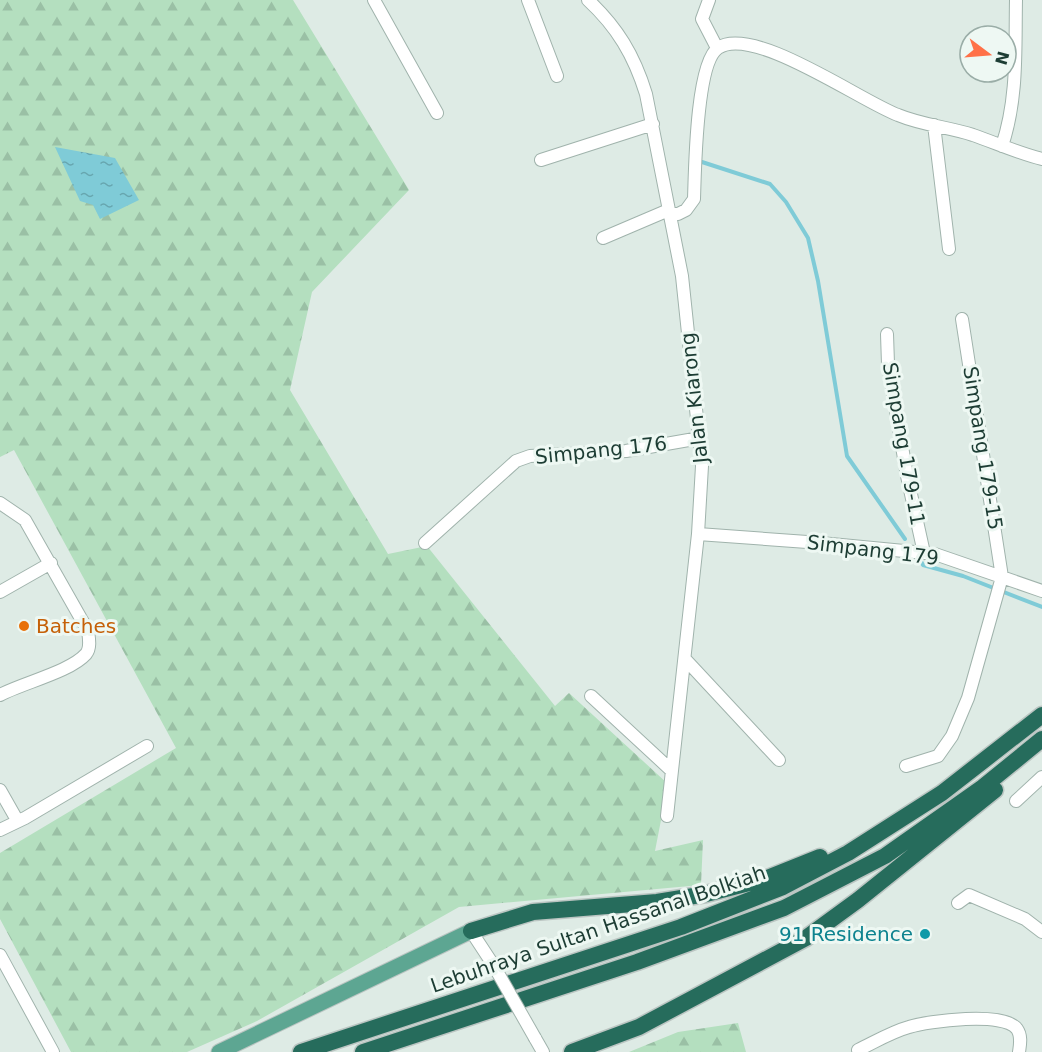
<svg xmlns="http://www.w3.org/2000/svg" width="1042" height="1052" font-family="'DejaVu Sans',sans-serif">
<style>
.forest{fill:url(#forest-firs)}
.water{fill:url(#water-ripples)}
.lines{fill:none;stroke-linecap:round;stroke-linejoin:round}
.stream{stroke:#7fcbd7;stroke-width:4}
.minor-casing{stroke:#a0b3ac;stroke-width:14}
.major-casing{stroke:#bbc5c2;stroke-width:17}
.highway-casing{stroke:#bbc5c2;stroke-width:19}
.minor{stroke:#fff;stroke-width:12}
.major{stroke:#5da692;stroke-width:15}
.highway{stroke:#266c5c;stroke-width:16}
.minor-bridge-casing{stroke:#a0b3ac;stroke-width:14;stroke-linecap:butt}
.minor-bridge{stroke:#fff;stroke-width:12}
.food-dot{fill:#e8710a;stroke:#eef8f3;stroke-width:2}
.culture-dot{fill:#0f9aa8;stroke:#eef8f3;stroke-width:2}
.labels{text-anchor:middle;stroke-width:6;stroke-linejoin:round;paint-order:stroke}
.street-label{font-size:20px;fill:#1d3d34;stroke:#eef8f3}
.food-label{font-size:20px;fill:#c56008;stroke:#eef8f3;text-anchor:start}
.culture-label{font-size:20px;fill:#0d838f;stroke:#eef8f3;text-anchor:end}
</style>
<defs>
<pattern id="forest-firs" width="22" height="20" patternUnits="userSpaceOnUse" patternTransform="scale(1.5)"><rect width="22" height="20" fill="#b4dfbf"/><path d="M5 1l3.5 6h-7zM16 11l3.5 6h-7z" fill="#9ac0a5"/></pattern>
<pattern id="water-ripples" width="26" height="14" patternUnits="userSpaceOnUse" patternTransform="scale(1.5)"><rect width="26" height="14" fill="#7fcbd7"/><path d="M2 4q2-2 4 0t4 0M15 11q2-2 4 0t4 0" fill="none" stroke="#67a6af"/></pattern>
</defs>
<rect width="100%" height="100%" fill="#deebe5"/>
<!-- forest -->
<path class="forest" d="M0 0H293L409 190 312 292 290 390 388 554 427 546 555 706 569 693 668 784 655 851 703 840 701 885 459 907 257 1021 187 1052H71L0 919V853L176 748 14 450 0 457Z
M738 1023 746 1052H629L678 1032Z"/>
<!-- water -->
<path class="water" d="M55 147 115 158 139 200 100 219 93 205 80 201Z"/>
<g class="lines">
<!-- stream -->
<path class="stream" d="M702 162 770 184 786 202 808 238 818 281 847 456 905 539
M919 558 923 565 963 576 1042 607"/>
<!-- minor casing -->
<g class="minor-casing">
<path id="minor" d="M374 0 437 113
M528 0 557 76
M588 0C617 27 634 55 646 94L682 276 702 466 698 534 667 816
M709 0 702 19 717 48
M934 125 949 249
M1002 146C1018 98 1015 50 1016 0
M541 160 653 124
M603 238 664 212 678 214 686 210 694 199C695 171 696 63 718 48 753 24 862 102 898 115 922 125 948 127 973 135 996 143 1018 153 1042 159
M887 334 888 364 907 476 924 553
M0 503 25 520 88 631C89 638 91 648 86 654 70 672 22 683 0 695
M698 534 821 543 935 554 1042 591
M425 543 516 461 530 456 626 451 700 438
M0 592 51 563
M685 659 779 760
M591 696 672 771
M906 766 938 756 952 736 968 698 1002 577 962 319
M0 790 17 820
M1016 801 1042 777
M0 830 25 818 147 746
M958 903 969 895 1025 919 1042 932
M471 931 494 966
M0 955 53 1052
M535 1038 543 1052
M858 1050C875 1042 891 1032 909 1027 928 1021 1005 1011 1017 1029 1022 1036 1020 1045 1019 1052"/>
</g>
<!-- major casing -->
<g class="major-casing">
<path id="major" d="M219 1052 471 931"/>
</g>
<!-- highway casing -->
<g class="highway-casing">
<path id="highway" d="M471 931 533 912 657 902 706 894 765 879 820 857
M301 1052 681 927 783 887 848 853 942 793 1042 715
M363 1052 637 962 784 908 885 856 983 787 1042 739
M572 1052 639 1027 806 938 858 900 995 790"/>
</g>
<!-- minor -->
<use href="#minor" class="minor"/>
<!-- major -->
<use href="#major" class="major"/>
<!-- highway -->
<use href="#highway" class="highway"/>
<!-- minor-bridge casing -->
<g class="minor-bridge-casing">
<path id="minor-bridge" d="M494 966 535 1038"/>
</g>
<!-- minor-bridge -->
<use href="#minor-bridge" class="minor-bridge"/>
</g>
<!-- markers -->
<circle class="food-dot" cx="24" cy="626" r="6"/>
<circle class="culture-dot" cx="925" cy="934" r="6"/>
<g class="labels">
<!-- street labels -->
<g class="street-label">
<text transform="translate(694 398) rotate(-96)" y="7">Jalan Kiarong</text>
<text transform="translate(904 444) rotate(80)" y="7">Simpang 179-11</text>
<text transform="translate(983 448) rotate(81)" y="7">Simpang 179-15</text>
<text transform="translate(601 450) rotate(-6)" y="7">Simpang 176</text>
<text transform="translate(873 550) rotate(7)" y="7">Simpang 179</text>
<text transform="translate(598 929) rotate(-19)" y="7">Lebuhraya Sultan Hassanal Bolkiah</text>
</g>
<!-- food labels -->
<g class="food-label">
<text x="36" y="633">Batches</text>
</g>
<!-- culture labels -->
<g class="culture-label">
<text x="913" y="941">91 Residence</text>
</g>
</g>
<!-- north arrow -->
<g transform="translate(988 54) rotate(106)"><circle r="28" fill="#eef8f3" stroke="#9aada7" stroke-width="1.5"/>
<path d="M0-4.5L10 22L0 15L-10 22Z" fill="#ff7148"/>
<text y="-9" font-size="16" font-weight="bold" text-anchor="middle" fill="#1d3d34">N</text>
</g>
</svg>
